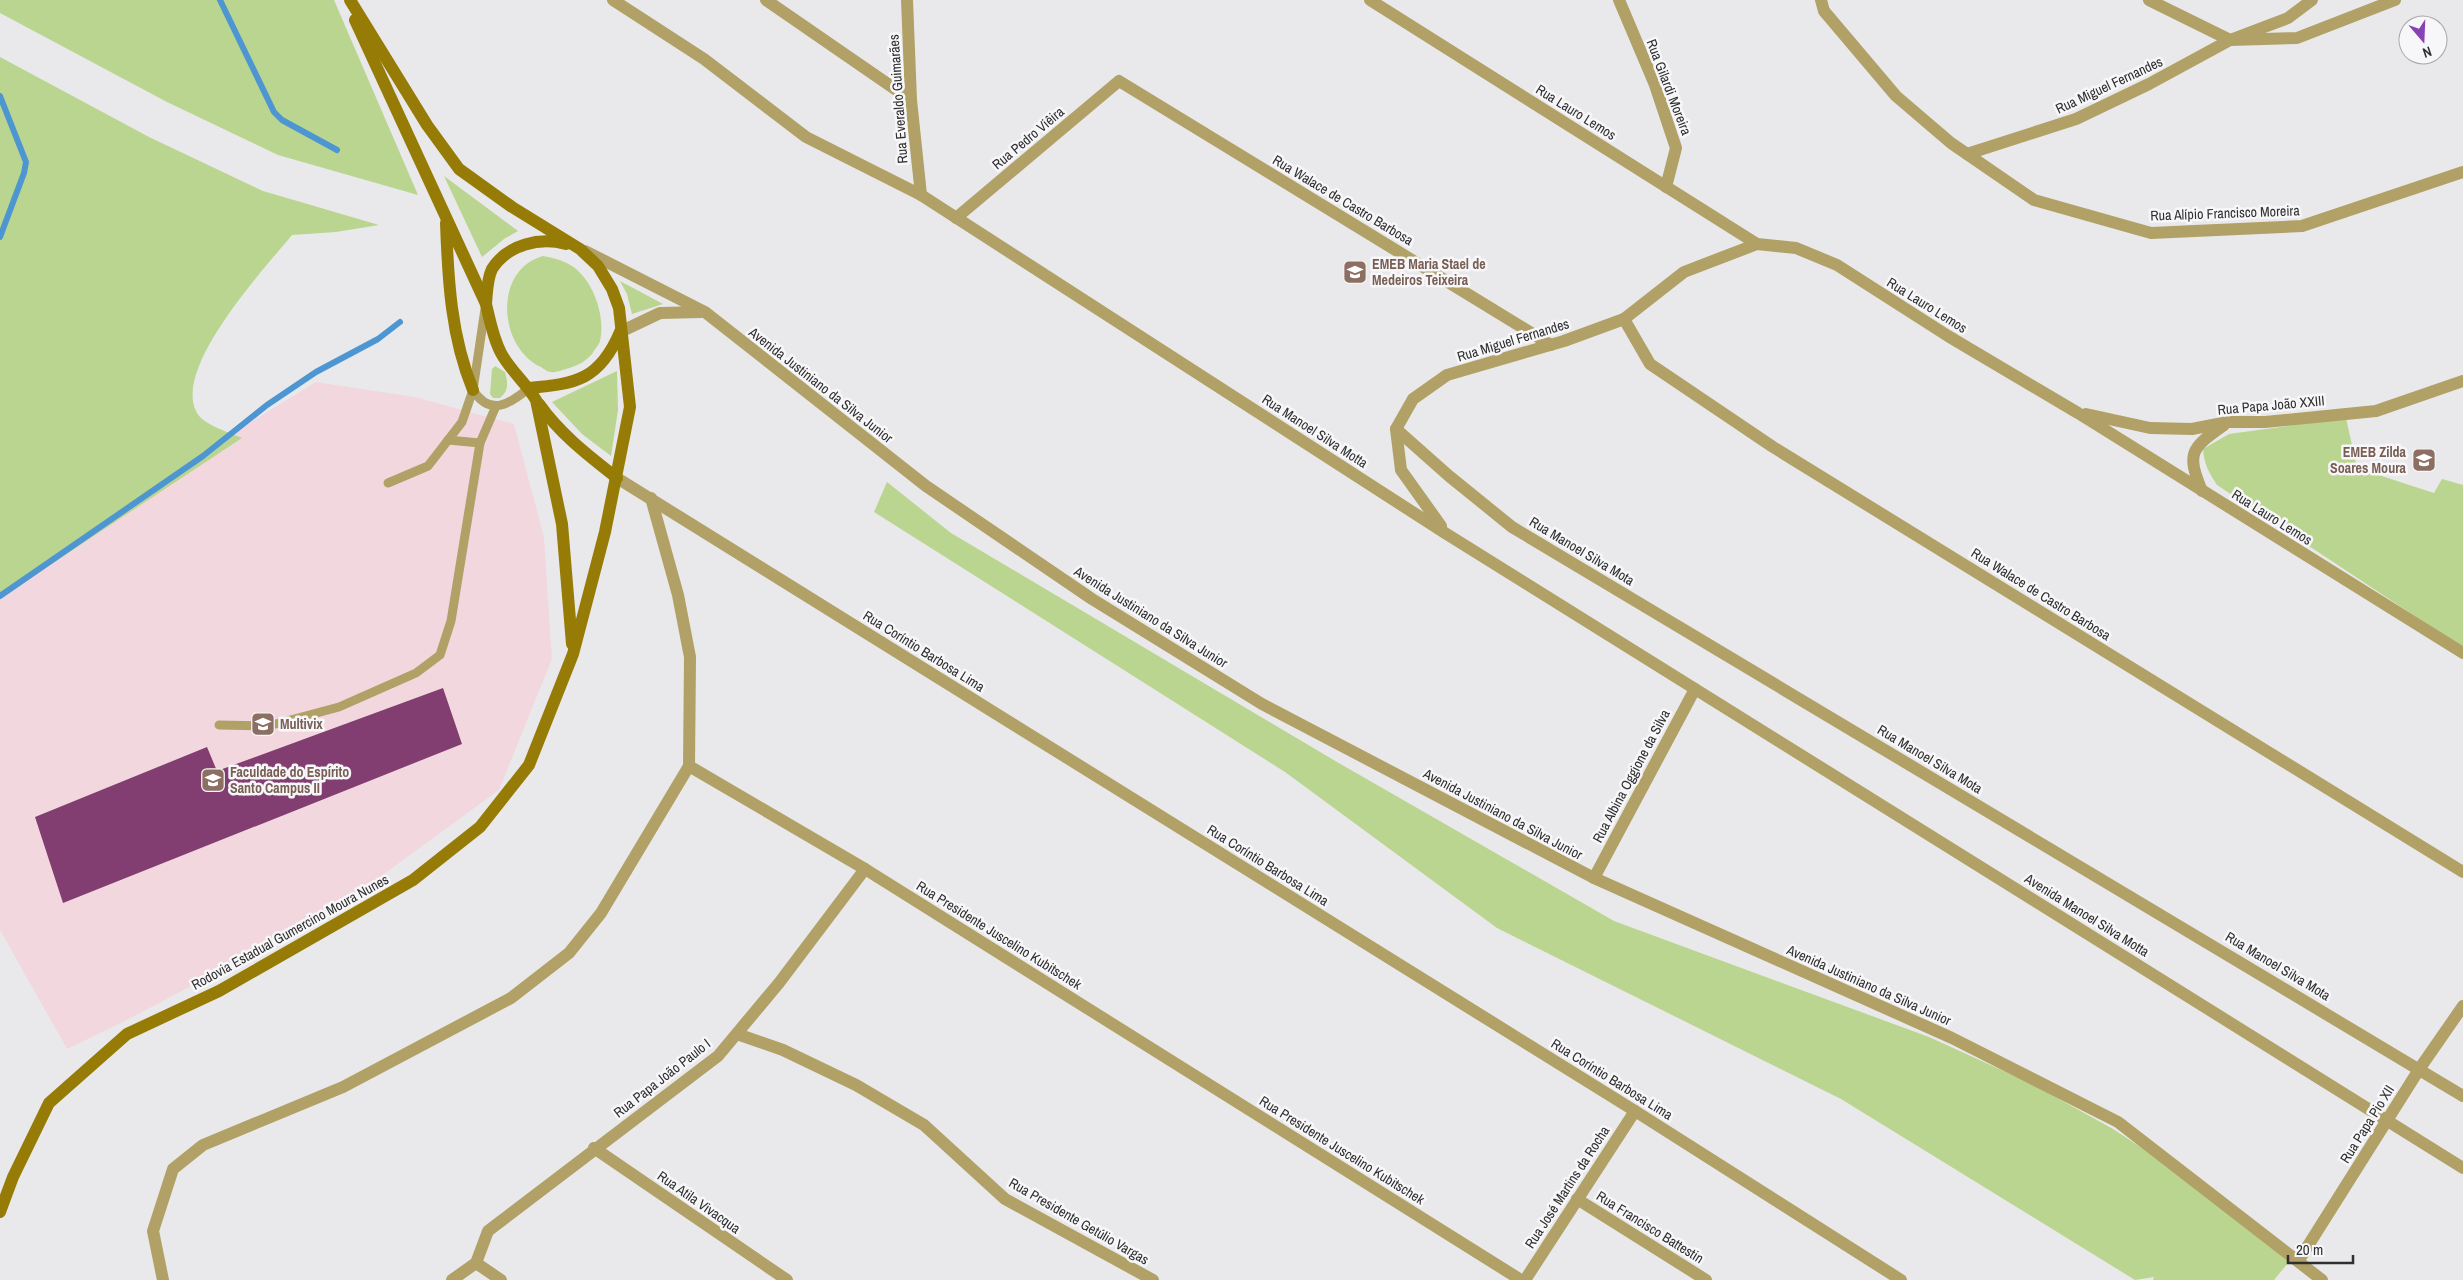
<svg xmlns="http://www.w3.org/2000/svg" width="2463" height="1280" viewBox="0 0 2463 1280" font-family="'Archivo Narrow',sans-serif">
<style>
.education{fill:#f2d8de}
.green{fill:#bad58f}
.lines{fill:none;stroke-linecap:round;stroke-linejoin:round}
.stream{stroke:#4d96d2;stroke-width:6}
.building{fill:#823d71}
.service{stroke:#b1a167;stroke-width:9}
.minor{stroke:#b1a167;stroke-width:12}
.tertiary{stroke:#b1a167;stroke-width:12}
.secondary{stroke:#967c07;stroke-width:12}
.labels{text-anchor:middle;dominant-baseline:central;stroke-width:5;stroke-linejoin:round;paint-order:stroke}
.street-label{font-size:14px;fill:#2f2f30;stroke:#f7f7f9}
.education-label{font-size:14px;font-weight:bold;fill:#785e54;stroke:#f7f7f9;text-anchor:start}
</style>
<rect width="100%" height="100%" fill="#e9e9eb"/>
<polygon class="education" points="316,382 415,397 514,424 544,537 552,659 499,790 332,912 123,1022 67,1049 0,930 0,576"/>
<g class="green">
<polygon points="0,0 334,0 418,195 278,155 167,102 0,13"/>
<path d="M0,57L149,137L263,191L379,225L336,232L292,235C264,269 174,366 196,411C202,425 229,432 242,438L0,598Z"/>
<polygon points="444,176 518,231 504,239 482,257"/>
<path d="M543,256C553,258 563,260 572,266C593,280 606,316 600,341C599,345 594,350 592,354C585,362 577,366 566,369C562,370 555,373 551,372C548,372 544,369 541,367C498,347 493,270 543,256Z"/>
<polygon points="620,281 663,304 632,314 627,294"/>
<path d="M495,366L505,372C508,384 509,390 500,398H493L490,394L492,369Z"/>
<polygon points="617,371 618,410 611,456 582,434 552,402"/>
<path d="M2346,418L2357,468L2434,493L2442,479L2463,485V648L2217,485C2209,473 2204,464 2203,449L2229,434Z"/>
<polygon points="887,482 951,533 1337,762 1614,921 1929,1037 2030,1083 2113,1129 2211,1193 2292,1258 2274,1280 2153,1280 2154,1277 2135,1280 1841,1099 1497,928 1285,772 874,512"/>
</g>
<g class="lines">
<g class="stream">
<polyline points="220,0 274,112 282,120 337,150"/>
<polyline points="0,96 26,162 24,173 0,237"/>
<polyline points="0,596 203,456 267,405 316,372 378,339 400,322"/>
</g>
</g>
<polygon class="building" points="443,688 462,744 63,903 35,817 207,747 217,771"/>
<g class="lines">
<g class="service">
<path d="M473,390C490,417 510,404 529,388"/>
<polyline points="448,440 480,443"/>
<polyline points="388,483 428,466 462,422 473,390 485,309"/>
<polyline points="219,725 268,726 339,707 416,673 440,655 451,621 480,443 496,406"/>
</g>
<g class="minor">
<polyline points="613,0 704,59 806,137 921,195 1445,533 2463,1168"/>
<polyline points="766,0 911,100"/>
<polyline points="907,0 911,100 921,195"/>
<polyline points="1370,0 1757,244 1796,248 1837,265 1948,336 2078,413 2463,653"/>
<polyline points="1619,0 1655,85 1676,148 1666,187"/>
<polyline points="1821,0 1824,11 1896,96 1951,143 2034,200 2151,233 2302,226 2463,172"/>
<polyline points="2149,0 2230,40 2297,38 2395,0"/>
<polyline points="1967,154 2076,119 2149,84 2230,40 2288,18 2312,0"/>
<polyline points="956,218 1119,81 1551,345"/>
<polyline points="1624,319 1650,364 1773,447 2463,872"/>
<polyline points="2086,414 2150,428 2192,429 2228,422 2265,422 2376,411 2463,381"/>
<polyline points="1396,429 1449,476 1512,527 2463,1096"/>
<polyline points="617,478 1635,1111 1901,1280"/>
<path d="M2202,491C2186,453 2191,448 2224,425"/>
<polyline points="651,498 678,595 690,657 689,766 865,869 1521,1280"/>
<polyline points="1441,526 1401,470 1396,429 1413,399 1447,375 1564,341 1624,319 1684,272 1757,244"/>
<polyline points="1594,878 1695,689"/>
<polyline points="737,1034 783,1050 856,1085 924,1125 1005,1199 1153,1280"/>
<polyline points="594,1148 787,1280"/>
<polyline points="1577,1199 1706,1280"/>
<polyline points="2299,1260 2420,1068 2463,1006"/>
<polyline points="476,1263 501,1280"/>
<polyline points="163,1280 153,1231 173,1169 203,1145 343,1087 511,998 569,953 601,913 689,766"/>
<polyline points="452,1280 476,1263 488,1231 718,1056 779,983 865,869"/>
<polyline points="1525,1280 1635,1111"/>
</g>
<g class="tertiary">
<polyline points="585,251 705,312 926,486 1092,599 1262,704 1594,878 1952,1038 2118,1122 2322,1280"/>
<polyline points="620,332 660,313 701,312"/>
</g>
<g class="secondary">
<path d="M355,20L486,304C490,321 493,338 501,353C510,370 526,383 536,400L562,524L572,644"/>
<path d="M446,223C448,280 451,337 473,390"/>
<path d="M486,304C487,293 487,279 492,269C508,244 540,237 566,244"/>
<path d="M529,388C577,384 600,379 620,332"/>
<path d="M539,404C560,434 589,456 617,478"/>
<polyline points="0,1212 13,1177 49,1103 127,1034 219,991 413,880 480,827 529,765 573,654 605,532 630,407 619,308 612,289 598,266 580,249 512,207 459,169 427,125 350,0"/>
</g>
</g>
<defs>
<g id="school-square" transform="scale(1.25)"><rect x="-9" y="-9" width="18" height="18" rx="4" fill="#8d6e63" stroke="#f7f7f9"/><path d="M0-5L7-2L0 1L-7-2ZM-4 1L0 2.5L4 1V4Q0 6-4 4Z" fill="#fff"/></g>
<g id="university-square" transform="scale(1.25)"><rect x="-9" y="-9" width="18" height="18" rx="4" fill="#8d6e63" stroke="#f7f7f9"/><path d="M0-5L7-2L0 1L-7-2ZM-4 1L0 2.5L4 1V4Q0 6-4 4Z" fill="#fff"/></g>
</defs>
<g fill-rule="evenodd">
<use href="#school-square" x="1355" y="272"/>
<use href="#school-square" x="2424" y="460"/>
<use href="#university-square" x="263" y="724"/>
<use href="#university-square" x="213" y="780"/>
</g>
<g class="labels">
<g class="street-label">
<text transform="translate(2109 85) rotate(-25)">Rua Miguel Fernandes</text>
<text transform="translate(1669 87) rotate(69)">Rua Gilardi Moreira</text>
<text transform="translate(898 99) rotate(-94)">Rua Everaldo Guimarães</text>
<text transform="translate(1576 112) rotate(32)">Rua Lauro Lemos</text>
<text transform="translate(1028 138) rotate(-40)">Rua Pedro Viêira</text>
<text transform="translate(1343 200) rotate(31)">Rua Walace de Castro Barbosa</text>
<text transform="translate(2225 213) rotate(-2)">Rua Alípio Francisco Moreira</text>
<text transform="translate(1927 305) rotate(32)">Rua Lauro Lemos</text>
<text transform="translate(1513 340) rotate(-17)">Rua Miguel Fernandes</text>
<text transform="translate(821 385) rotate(38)">Avenida Justiniano da Silva Junior</text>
<text transform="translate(2271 405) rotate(-5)">Rua Papa João XXIII</text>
<text transform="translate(1315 431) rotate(33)">Rua Manoel Silva Motta</text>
<text transform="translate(2272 517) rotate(32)">Rua Lauro Lemos</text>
<text transform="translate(1582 551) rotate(31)">Rua Manoel Silva Mota</text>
<text transform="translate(2041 594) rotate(32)">Rua Walace de Castro Barbosa</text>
<text transform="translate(1151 617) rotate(32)">Avenida Justiniano da Silva Junior</text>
<text transform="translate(924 651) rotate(32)">Rua Coríntio Barbosa Lima</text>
<text transform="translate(1930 759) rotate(31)">Rua Manoel Silva Mota</text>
<text transform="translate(1631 776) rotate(-62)">Rua Albina Oggione da Silva</text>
<text transform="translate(1503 814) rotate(28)">Avenida Justiniano da Silva Junior</text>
<text transform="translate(1268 865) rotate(32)">Rua Coríntio Barbosa Lima</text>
<text transform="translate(2087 915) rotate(32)">Avenida Manoel Silva Motta</text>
<text transform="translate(290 932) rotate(-29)">Rodovia Estadual Gumercino Moura Nunes</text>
<text transform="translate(999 935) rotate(32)">Rua Presidente Juscelino Kubitschek</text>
<text transform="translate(2278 966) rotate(31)">Rua Manoel Silva Mota</text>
<text transform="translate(1869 985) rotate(24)">Avenida Justiniano da Silva Junior</text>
<text transform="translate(662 1078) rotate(-38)">Rua Papa João Paulo I</text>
<text transform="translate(1612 1079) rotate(32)">Rua Coríntio Barbosa Lima</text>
<text transform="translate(2367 1124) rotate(-58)">Rua Papa Pio XII</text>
<text transform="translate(1342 1150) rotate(32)">Rua Presidente Juscelino Kubitschek</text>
<text transform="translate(1567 1187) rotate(-57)">Rua José Martins da Rocha</text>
<text transform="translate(699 1202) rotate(35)">Rua Atila Vivacqua</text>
<text transform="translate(1079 1221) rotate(30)">Rua Presidente Getúlio Vargas</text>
<text transform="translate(1650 1227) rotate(32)">Rua Francisco Battestin</text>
</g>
<g class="education-label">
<text x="1372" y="264">EMEB Maria Stael de<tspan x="1372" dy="16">Medeiros Teixeira</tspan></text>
<text x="2406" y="452" text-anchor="end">EMEB Zilda<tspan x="2406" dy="16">Soares Moura</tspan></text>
<text x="280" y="724">Multivix</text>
<text x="230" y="772">Faculdade do Espírito<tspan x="230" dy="16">Santo Campus II</tspan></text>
</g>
</g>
<g transform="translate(2423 40) rotate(161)"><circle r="24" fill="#f7f7f9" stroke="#a7a7a9"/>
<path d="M0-4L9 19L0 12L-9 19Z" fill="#8742b5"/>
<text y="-8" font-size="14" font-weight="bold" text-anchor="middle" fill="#2f2f30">N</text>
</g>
<path d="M2288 1255v8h65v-8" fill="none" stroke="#2f2f30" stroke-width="2.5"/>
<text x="2296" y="1255" font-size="15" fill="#2f2f30" stroke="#f7f7f9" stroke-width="4" paint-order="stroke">20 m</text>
</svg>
